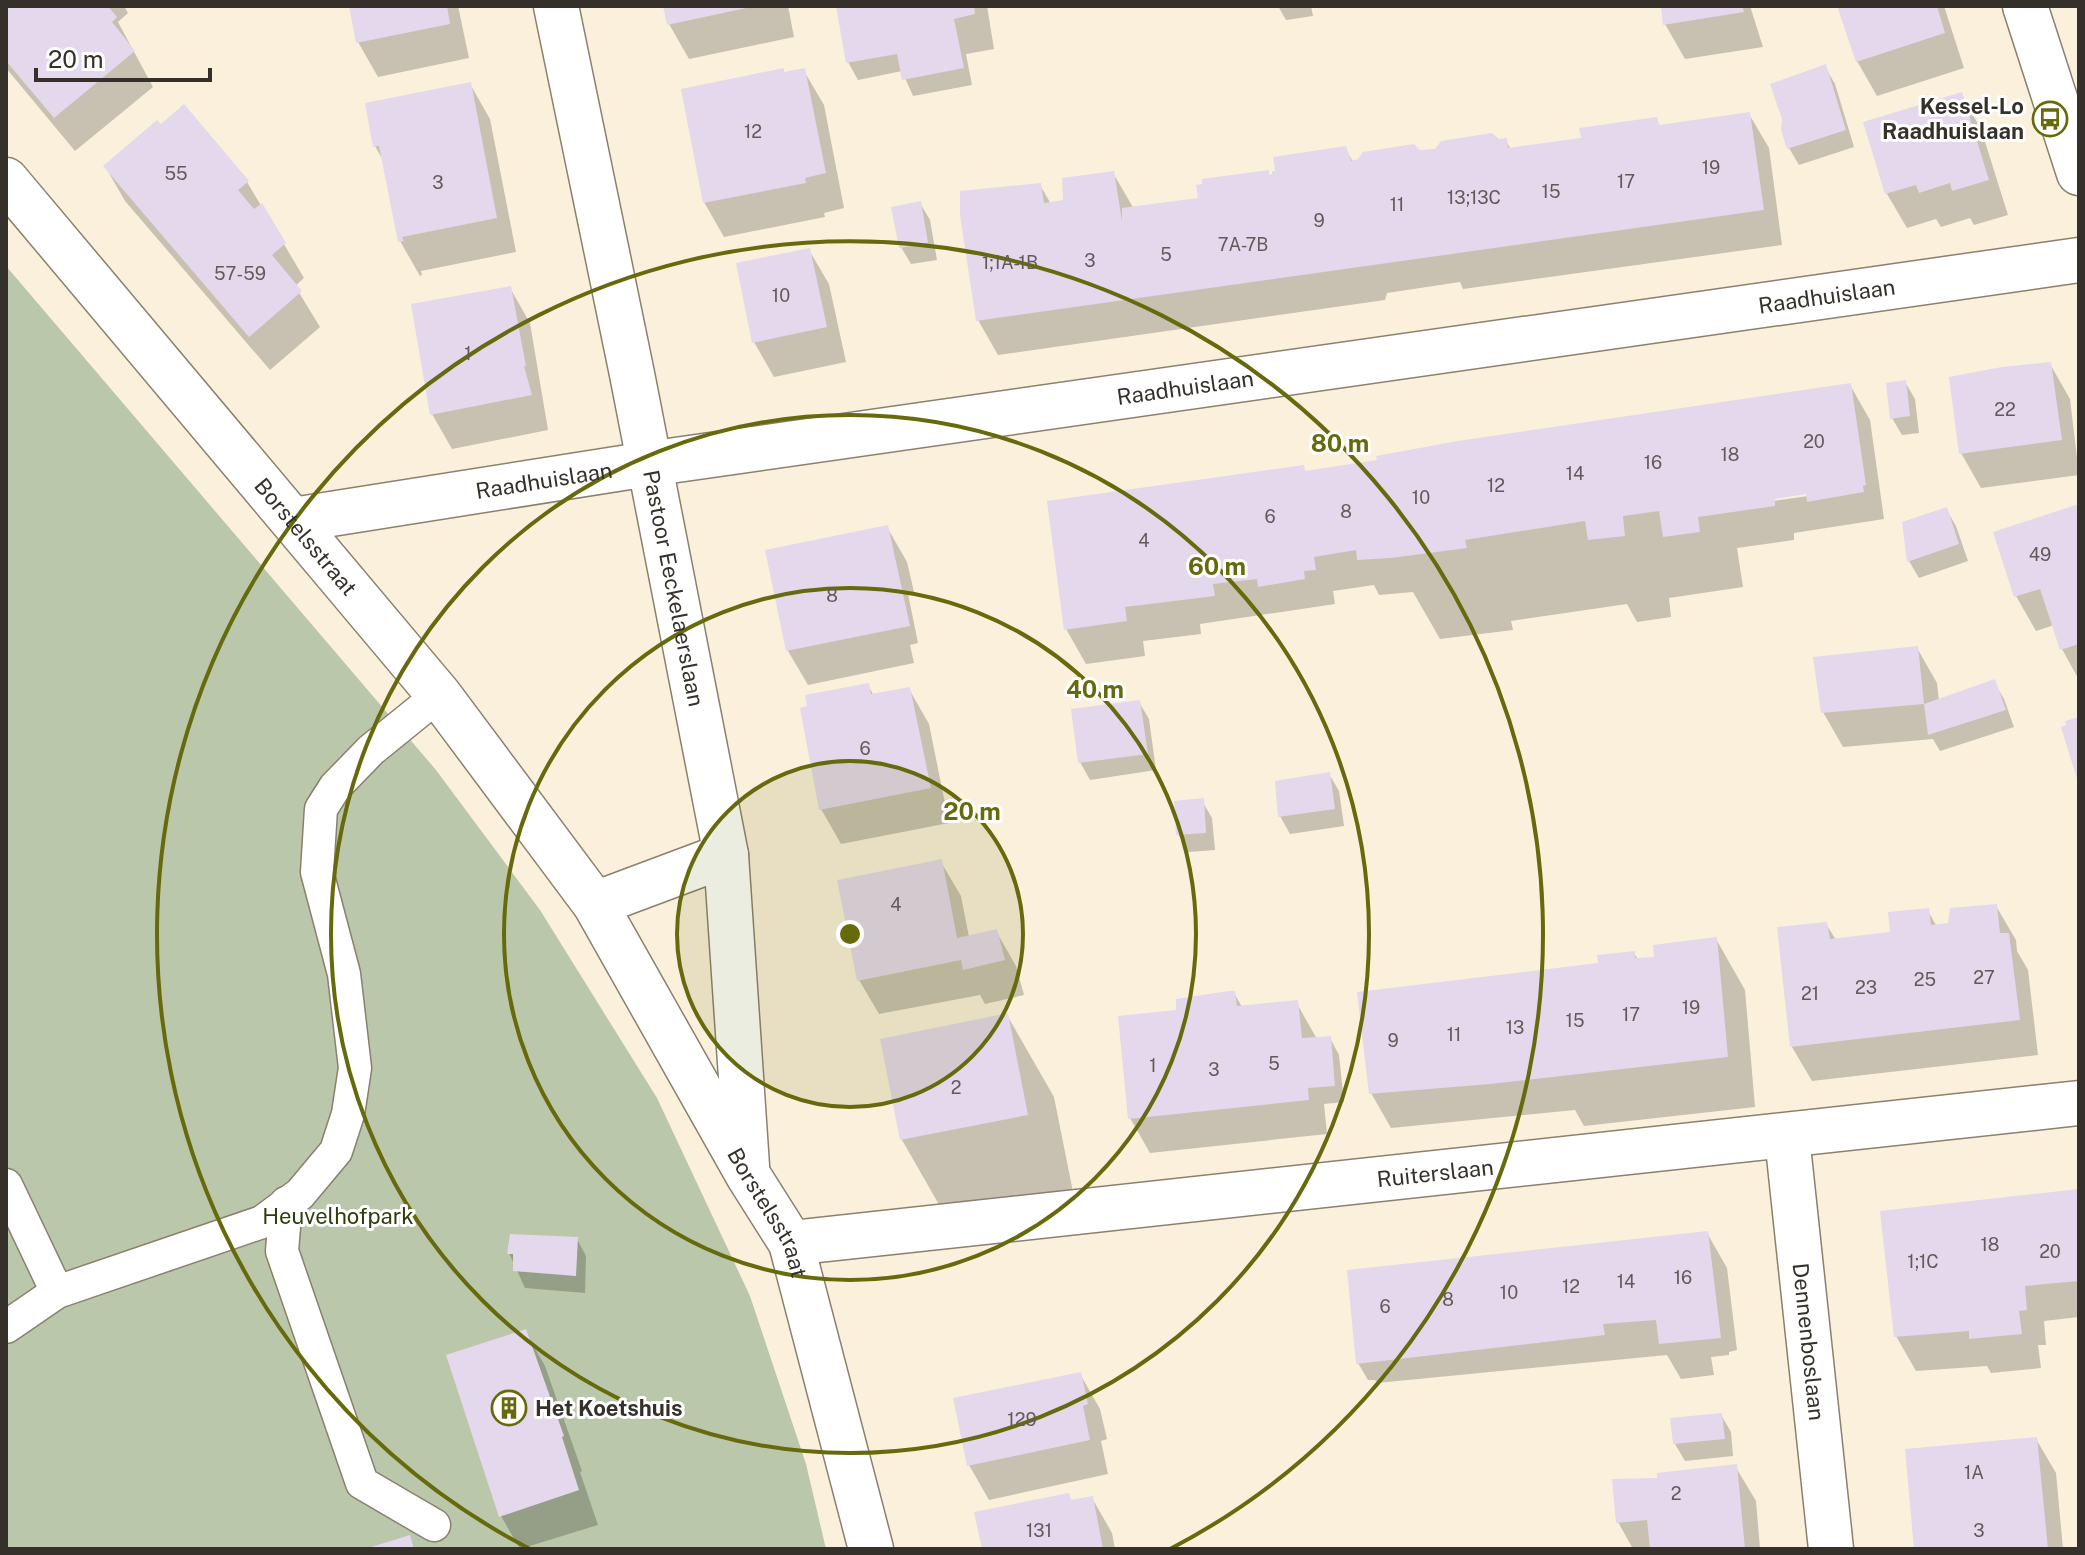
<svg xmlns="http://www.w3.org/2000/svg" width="2085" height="1555" viewBox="0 0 2085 1555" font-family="'Public Sans',sans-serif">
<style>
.green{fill:#bbc7aa}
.shadow{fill:#0003;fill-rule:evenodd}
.building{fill:#e3d8ec}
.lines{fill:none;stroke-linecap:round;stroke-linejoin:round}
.service-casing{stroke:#8a806e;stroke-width:35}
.minor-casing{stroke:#8a806e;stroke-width:47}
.tertiary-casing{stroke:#8a806e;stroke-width:47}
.service{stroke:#fff;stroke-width:32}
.minor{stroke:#fff;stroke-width:44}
.tertiary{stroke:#fff;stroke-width:44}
.ring{fill:none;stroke:#666a0c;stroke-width:4}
.labels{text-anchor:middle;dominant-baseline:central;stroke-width:6;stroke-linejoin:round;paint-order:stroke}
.number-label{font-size:18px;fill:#605b5a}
.poi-label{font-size:22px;font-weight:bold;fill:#35312a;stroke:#fff;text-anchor:end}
.street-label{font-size:22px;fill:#35312a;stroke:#fff}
.park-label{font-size:22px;fill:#2e3d0b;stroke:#fff}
.centre{fill:#666a0c;stroke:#fff;stroke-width:4}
.ring-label{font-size:24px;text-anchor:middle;font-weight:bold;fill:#666a0c;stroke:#fff;stroke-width:6;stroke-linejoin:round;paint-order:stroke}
</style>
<rect width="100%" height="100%" fill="#fbf0dc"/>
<polygon class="green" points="6,266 436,770 540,910 657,1098 750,1296 806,1464 826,1549 6,1549"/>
<g class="shadow">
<polygon points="6,6 124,6 128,13 118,22 153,87 75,151 6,68"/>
<polygon points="351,6 458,6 469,58 378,77 358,42"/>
<polygon points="665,6 788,6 794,37 689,59 669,24"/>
<polygon points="838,6 987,6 994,49 966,54 972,85 913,96 902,71 858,80 848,62"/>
<polygon points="1278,6 1311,6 1313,16 1286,20"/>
<polygon points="1663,6 1750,6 1763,47 1685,59 1665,24"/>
<polygon points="1839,6 1944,6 1964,68 1877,96 1857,61"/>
<polygon points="1825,67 1835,84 1854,147 1799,165 1789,148"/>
<polygon points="804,71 824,105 844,208 824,213 825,217 724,237 704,202 785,74"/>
<polygon points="470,84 490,119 516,252 421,271 422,275 420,276 400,241 384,162 375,146"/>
<polygon points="1961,94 1981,129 2008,215 1974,225 1970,218 1941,227 1936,219 1907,228 1887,194 1865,123"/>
<polygon points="1749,114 1769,148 1782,245 1463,289 1460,282 1387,293 1385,300 998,355 978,320 1040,185 1051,204 1065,202 1113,173 1134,209 1196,200 1267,172 1270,177 1345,148 1353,162 1497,140 1506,141 1511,150 1583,140 1656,120 1660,126"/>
<polygon points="160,127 247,182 304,278 295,286 320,327 270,370 125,201 105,166"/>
<polygon points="920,203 930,220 937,260 911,264 901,247"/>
<polygon points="809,250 829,284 846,362 774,377 754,342"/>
<polygon points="510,288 530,323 548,430 452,449 432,414"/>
<polygon points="2050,364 2070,399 2079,475 1981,488 1961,453"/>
<polygon points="1905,382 1915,399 1919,433 1902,435 1892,418"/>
<path d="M1850,385L1870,420L1884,519L1794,533V540L1737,548L1743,587L1669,598L1671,617L1637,622L1627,604L1511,621L1513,630L1440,639L1413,592L1379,595L1374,585L1333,591L1335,604L1200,624L1201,634L1143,641L1145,656L1086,664L1066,629L1306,473ZM1808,492V496L1766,502L1765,498Z"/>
<polygon points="2079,506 2079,680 2062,649 2054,625 2036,631 2016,596 1996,533"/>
<polygon points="1946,509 1956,526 1968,561 1919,578 1909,561"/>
<polygon points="887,527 907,562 914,592 908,594 918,643 910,645 914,663 808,685 788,651 768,551"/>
<polygon points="1917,648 1937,683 1939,701 1994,682 2004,699 2014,727 1940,751 1933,739 1843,747 1823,712"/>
<polygon points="868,685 874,696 909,689 929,724 949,823 841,844 821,809"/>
<polygon points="1139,702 1149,719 1156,770 1090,780 1080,762"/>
<polygon points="1329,774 1339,791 1344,826 1290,834 1280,816"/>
<polygon points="1202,801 1212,818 1215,850 1188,852 1178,834"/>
<polygon points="941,862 961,896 969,937 996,931 1016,966 1024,995 985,1004 980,995 879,1014 859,980"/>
<polygon points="1996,906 2016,940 2017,951 2028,970 2038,1055 1812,1081 1792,1047 1826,924 1836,940 1892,933 1928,911 1937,927 1950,925"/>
<polygon points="1716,939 1745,990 1755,1107 1584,1126 1575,1110 1391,1128 1371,1093 1600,965 1634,953 1638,960 1656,958"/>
<polygon points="1234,993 1242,1007 1296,1002 1317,1039 1330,1038 1339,1055 1344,1102 1324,1104 1327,1134 1150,1153 1130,1118 1178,1011"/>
<polygon points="1007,1015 1054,1097 1074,1197 949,1222 902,1140 883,1040"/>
<polygon points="2079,1191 2079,1317 2044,1321 2046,1345 2038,1345 2041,1368 1991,1373 1987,1366 1916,1371 1896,1336"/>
<polygon points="1707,1233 1727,1268 1737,1350 1729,1352 1729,1355 1711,1357 1714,1375 1681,1379 1667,1355 1377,1383 1375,1380 1368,1380 1358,1363"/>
<polygon points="577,1239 586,1256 585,1293 525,1288 509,1253"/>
<polygon points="525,1331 545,1366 582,1471 580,1472 598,1525 520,1549 501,1516"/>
<polygon points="1080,1374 1100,1409 1107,1439 1101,1441 1108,1474 989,1500 969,1465"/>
<polygon points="1721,1415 1731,1432 1733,1456 1685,1461 1675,1444"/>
<polygon points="2036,1439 2056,1473 2063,1549 1916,1549"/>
<polygon points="1735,1466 1756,1501 1760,1549 1633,1549 1618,1522 1659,1480"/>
<polygon points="1068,1495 1072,1502 1092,1498 1112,1533 1115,1549 983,1549"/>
</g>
<g class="building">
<polygon points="6,6 108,6 117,17 112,22 135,51 54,118 6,61"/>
<polygon points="349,6 447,6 450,24 356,43"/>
<polygon points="663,6 751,6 751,7 667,25"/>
<polygon points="836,6 974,6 975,14 954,19 964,68 902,80 897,54 846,63"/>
<polygon points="1661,6 1742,6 1744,12 1663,25"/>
<polygon points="1837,6 1937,6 1945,33 1856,62"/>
<polygon points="1826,64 1846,130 1787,149 1781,130 1782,119 1770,84"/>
<polygon points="784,68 784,72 805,68 826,173 805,178 806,183 703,203 681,89"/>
<polygon points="471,82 497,218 402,237 404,241 398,242 379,146 373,147 365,103"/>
<polygon points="1962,92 1989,180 1952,191 1950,183 1919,193 1916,185 1885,194 1863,122"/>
<polygon points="184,104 249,181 238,190 254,209 262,203 286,243 272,255 302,291 249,337 103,166 157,120 161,124"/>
<polygon points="1750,112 1764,210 976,321 960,215 960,191 1041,183 1044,203 1063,200 1062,178 1114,171 1122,221 1122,208 1198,198 1196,185 1202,184 1202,179 1269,170 1269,175 1272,174 1272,171 1275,171 1273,157 1346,146 1351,161 1358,159 1363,152 1414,144 1420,150 1435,149 1441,141 1492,133 1499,139 1507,138 1508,148 1581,138 1579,128 1657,117 1659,125"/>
<polygon points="921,201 928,243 899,248 891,207"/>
<polygon points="810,248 827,327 752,343 736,263"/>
<polygon points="511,286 526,366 524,366 532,395 430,415 411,304"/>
<polygon points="2051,362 2062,440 1959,454 1949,377 2002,367"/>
<polygon points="1906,380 1910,416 1890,419 1886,383"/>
<polygon points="1851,383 1866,485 1863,486 1864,492 1807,502 1806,494 1775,499 1775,506 1698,517 1700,532 1663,537 1659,511 1623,516 1625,536 1588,540 1585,521 1465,540 1467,548 1391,558 1357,560 1356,550 1314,557 1316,570 1304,571 1305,579 1258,587 1257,579 1213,584 1215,596 1125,607 1127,621 1064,630 1047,501 1304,465 1305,471 1377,460 1376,456 1458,441"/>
<polygon points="2079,504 2079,644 2060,650 2040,589 2014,597 1993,532"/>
<polygon points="1947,507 1959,544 1907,562 1902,522"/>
<polygon points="888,525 910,626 786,651 765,550"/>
<polygon points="1918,646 1924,704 1821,713 1813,657"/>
<polygon points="1995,679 2006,710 1928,735 1924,704"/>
<polygon points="869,683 871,694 910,687 931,788 819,810 800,708 807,706 805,695"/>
<polygon points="1140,700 1148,754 1078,763 1071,709"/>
<polygon points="2079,717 2079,782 2078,782 2061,727 2066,725 2065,721"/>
<polygon points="1330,772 1335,809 1278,817 1275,781"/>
<polygon points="1204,798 1206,833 1176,835 1174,801"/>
<polygon points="942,859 957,938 997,929 1005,960 963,970 961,960 857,981 837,880"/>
<polygon points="1997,904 2000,933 2009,933 2020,1020 1790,1047 1777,927 1827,922 1830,939 1890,932 1888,912 1929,908 1931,925 1948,923 1950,908"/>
<polygon points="1717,937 1728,1057 1490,1084 1369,1094 1357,992 1598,963 1597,955 1635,951 1635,958 1654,957 1653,945"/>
<polygon points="1229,991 1235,991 1237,1006 1298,1000 1302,1038 1331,1036 1335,1086 1308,1088 1309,1100 1128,1119 1118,1016 1176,1010 1176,999"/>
<polygon points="1008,1013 1028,1115 900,1140 880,1039"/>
<polygon points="2079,1189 2079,1281 2025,1286 2027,1310 2019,1311 2022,1334 1969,1339 1969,1331 1894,1337 1880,1211"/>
<polygon points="1708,1231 1721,1338 1659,1344 1656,1320 1603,1324 1605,1335 1356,1364 1347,1270"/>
<polygon points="510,1234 578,1237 576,1276 513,1271 513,1254 507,1254"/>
<polygon points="526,1329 564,1436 562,1437 579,1490 499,1517 446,1355"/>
<polygon points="1081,1372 1088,1404 1083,1406 1090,1440 967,1466 953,1398"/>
<polygon points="1722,1413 1725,1439 1673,1444 1670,1418"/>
<polygon points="2037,1437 2048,1549 1914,1549 1905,1449"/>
<polygon points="1737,1464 1745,1549 1650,1549 1647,1520 1616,1523 1612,1479 1657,1478 1657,1473"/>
<polygon points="1069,1493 1071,1500 1093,1496 1103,1549 982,1549 974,1512"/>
<polygon points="410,1535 414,1549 368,1549 368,1548"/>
</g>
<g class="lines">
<g class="service-casing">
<g id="service">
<polyline points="6,1185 57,1292"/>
<polyline points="286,1203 282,1251 362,1483 434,1525"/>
<polyline points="6,1327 57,1292 262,1222 300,1194 336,1151 348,1114 355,1068 344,974 317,872 321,809 335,787 371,750 439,695"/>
</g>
</g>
<g class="minor-casing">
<g id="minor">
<path id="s1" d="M556,6L632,374L726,855L747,1166"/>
<path id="s2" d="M6,180L439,695L595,904L748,1175L791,1243L871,1549"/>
<path id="s3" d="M293,520L648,464L2079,260"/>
<polyline points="595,904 726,855"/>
<path id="s4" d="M1787,1137L1831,1549"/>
<path id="s5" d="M791,1243L2079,1103"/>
</g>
</g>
<g class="tertiary-casing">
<polyline id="tertiary" points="2025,6 2079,173"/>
</g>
<use href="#service" class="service"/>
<use href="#minor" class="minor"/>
<use href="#tertiary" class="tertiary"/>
</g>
<circle cx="850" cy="934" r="173" fill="#666a0c" fill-opacity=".12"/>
<g class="ring">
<circle cx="850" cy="934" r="173"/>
<circle cx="850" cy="934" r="346"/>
<circle cx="850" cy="934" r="519"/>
<path d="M530 1549A693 693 0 1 1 1170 1549"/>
</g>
<defs>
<g id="bus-ring" transform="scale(1.8)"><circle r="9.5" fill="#fff" stroke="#666a0c" stroke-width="1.5"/><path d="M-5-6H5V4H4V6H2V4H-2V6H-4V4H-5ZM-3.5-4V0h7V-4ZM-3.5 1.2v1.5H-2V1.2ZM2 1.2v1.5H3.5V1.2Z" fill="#666a0c"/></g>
<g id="building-ring" transform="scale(1.8)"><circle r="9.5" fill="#fff" stroke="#666a0c" stroke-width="1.5"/><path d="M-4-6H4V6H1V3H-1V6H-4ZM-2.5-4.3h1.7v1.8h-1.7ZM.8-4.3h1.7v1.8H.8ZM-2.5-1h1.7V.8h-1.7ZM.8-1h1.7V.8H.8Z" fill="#666a0c"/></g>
</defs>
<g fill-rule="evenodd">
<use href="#bus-ring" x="2050" y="119"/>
<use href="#building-ring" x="509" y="1408"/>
</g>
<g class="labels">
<g class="number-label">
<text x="753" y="131">12</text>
<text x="1711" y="167">19</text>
<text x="176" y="173">55</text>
<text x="1626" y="181">17</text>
<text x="438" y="182">3</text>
<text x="1551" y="191">15</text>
<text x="1474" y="197">13;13C</text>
<text x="1397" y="204">11</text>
<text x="1319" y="220">9</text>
<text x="1243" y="244">7A-7B</text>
<text x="1166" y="254">5</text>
<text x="1090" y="260">3</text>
<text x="1010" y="262">1;1A-1B</text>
<text x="240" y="273">57-59</text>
<text x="781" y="295">10</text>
<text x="468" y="353">1</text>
<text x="2005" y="409">22</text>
<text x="1814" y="441">20</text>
<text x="1730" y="454">18</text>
<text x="1653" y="462">16</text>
<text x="1575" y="473">14</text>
<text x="1496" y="485">12</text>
<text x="1421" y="497">10</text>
<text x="1346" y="511">8</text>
<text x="1270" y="516">6</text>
<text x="1144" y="540">4</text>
<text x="2040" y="554">49</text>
<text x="832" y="595">8</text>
<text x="865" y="748">6</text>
<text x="896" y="904">4</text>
<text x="1984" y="977">27</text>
<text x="1925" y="979">25</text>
<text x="1866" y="987">23</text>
<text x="1810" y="993">21</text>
<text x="1691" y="1007">19</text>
<text x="1631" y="1014">17</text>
<text x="1575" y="1020">15</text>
<text x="1515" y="1027">13</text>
<text x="1454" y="1034">11</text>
<text x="1393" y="1040">9</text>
<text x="1274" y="1063">5</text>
<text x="1153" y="1065">1</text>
<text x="1214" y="1069">3</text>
<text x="956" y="1087">2</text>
<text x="1990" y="1244">18</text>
<text x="2050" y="1251">20</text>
<text x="1923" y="1261">1;1C</text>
<text x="1683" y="1277">16</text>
<text x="1626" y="1281">14</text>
<text x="1571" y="1286">12</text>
<text x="1509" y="1292">10</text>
<text x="1448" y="1299">8</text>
<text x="1385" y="1306">6</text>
<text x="1022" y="1419">129</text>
<text x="1974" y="1472">1A</text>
<text x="1676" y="1493">2</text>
<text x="1039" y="1530">131</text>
<text x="1979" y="1530">3</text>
</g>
<g class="poi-label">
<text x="2024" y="106">Kessel-Lo<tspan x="2024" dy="25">Raadhuislaan</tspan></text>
<text x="535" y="1408" text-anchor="start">Het Koetshuis</text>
</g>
<g class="street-label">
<text stroke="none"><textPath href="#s3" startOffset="1550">Raadhuislaan</textPath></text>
<text stroke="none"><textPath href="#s3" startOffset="902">Raadhuislaan</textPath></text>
<text stroke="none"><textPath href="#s3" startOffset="254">Raadhuislaan</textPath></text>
<text stroke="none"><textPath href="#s2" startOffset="466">Borstelsstraat</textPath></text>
<text stroke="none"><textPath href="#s1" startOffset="594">Pastoor Eeckelaerslaan</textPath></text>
<text stroke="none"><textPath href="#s5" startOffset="648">Ruiterslaan</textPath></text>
<text stroke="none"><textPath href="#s2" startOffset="1288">Borstelsstraat</textPath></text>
<text stroke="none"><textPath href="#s4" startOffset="206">Dennenboslaan</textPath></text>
</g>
<g class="park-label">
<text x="338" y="1216">Heuvelhofpark</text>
</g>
</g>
<circle cx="850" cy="934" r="12" class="centre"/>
<g class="ring-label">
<text x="1340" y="452">80 m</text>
<text x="1217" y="575">60 m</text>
<text x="1095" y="698">40 m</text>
<text x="972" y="820">20 m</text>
</g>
<rect width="2085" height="1555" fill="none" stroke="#35312a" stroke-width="16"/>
<path d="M36 68v12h174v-12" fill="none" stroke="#35312a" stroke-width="4"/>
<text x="48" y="68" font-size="24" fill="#35312a" stroke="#ffffff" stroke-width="6" paint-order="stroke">20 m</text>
</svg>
